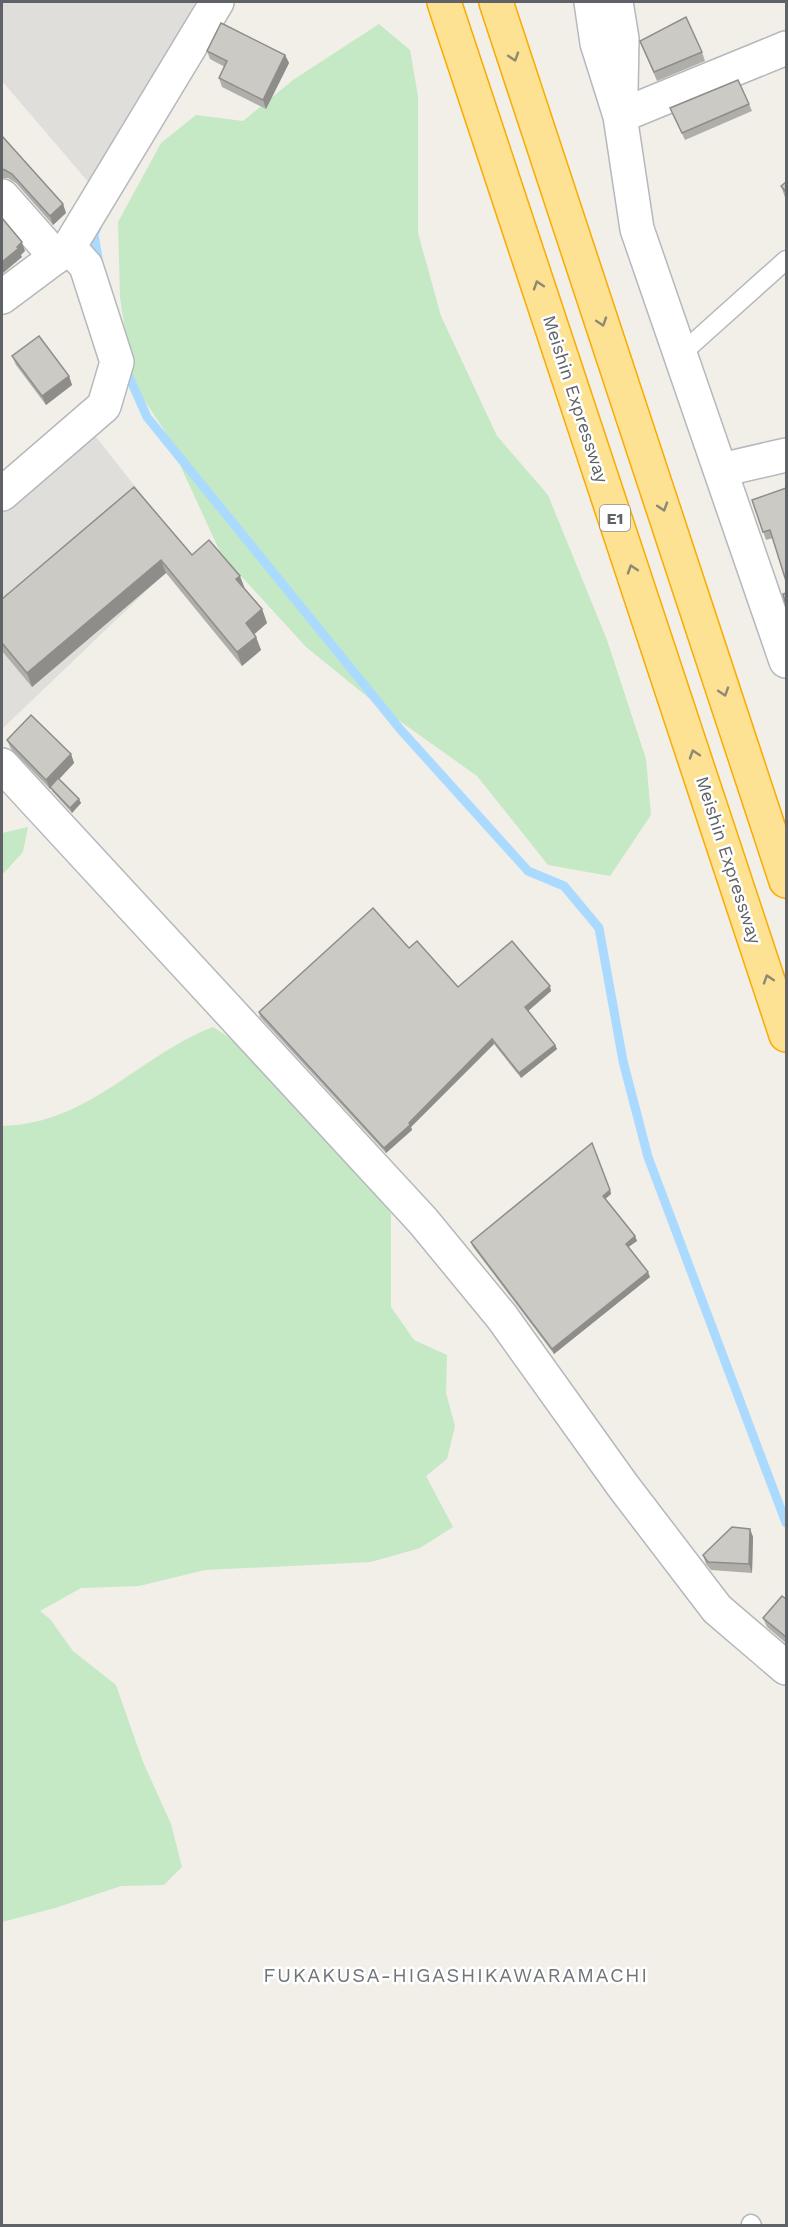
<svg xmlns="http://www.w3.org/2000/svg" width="788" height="2227" viewBox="0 0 788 2227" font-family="'Work Sans',sans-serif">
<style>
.industrial{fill:#e0deda}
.green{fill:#c5e8c5}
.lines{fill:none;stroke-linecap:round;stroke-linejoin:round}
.stream{stroke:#aadaff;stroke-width:9}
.lane-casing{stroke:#b5b8bc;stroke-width:21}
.street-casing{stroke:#b5b8bc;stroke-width:36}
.highway-casing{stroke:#f9ab00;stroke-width:36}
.lane{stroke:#fff;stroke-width:18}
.street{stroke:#fff;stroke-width:33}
.highway{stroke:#fde293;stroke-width:33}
.wall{fill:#afaea9}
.shaded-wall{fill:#8f8d8a}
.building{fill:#cccac5;stroke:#8f8d8a;stroke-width:1.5}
.oneway{stroke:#8e8975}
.labels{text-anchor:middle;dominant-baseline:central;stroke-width:5;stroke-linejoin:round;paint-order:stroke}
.shield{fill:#fff;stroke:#8f9295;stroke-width:1.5}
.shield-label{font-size:16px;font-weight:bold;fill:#5f6368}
.street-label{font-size:18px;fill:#5f6368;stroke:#fff}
.neighbourhood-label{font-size:20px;letter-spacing:1.5px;fill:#70757a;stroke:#fff}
</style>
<rect width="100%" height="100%" fill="#f1efe8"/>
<g class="industrial">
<polygon points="2,2 195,2 138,122 90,184 2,81"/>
<polygon points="92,432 187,552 2,729 2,508"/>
</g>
<g class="green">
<polygon points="379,24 410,50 418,96 418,233 441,316 497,436 548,495 607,640 646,759 651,815 610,876 548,865 477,776 380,707 306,647 221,554 164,430 133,383 120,297 118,222 161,143 196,115 243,121 293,80"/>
<polygon points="28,827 23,852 2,875 2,833"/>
<path d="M213,1027C281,1068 340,1153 391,1213V1307L414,1340L447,1355L446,1393L455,1426L447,1459L426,1476L453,1527L420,1548L371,1562L205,1570L139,1586L81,1588L40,1611L50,1619L73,1651L116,1685L143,1762L171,1824L182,1867L164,1885L121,1886L55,1908L2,1922V1126C89,1124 138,1056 213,1027Z"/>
</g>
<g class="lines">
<g class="stream">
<polyline points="97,228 94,234 99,264"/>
<polyline points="126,370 147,417 400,729 528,871 564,886 599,928 623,1061 648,1157 786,1523"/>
</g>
<g class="lane-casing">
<g id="lane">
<polyline points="681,354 786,260"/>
<polyline points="751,2224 752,2226"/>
</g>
</g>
<g class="street-casing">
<g id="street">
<polyline points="591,2 597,43 620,116 637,229 786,661"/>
<polyline points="616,2 622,39 621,90"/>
<polyline points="620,116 786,48"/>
<polyline points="2,196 56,257"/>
<polyline points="2,297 69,247"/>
<polyline points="721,470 786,455"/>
<polyline points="2,494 104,406 117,362 86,266 69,247 217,2"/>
<polyline points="2,765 423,1221 502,1317 623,1486 717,1609 786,1668"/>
</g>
</g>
<g class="highway-casing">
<g id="highway">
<polyline points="444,2 786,1035"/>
<polyline points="496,2 786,881"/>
</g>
</g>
<use href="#lane" class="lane"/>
<use href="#street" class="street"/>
<use href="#highway" class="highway"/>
</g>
<g class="wall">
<polygon points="640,41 702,52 705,61 657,81"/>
<polygon points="207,51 285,55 289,63 266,109 222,87 219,78 225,67 210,59"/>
<polygon points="749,104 752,111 685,140 670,108"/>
<polygon points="2,136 63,204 66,213 53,225 16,183 8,178 2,178"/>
<polygon points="786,182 786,200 781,186"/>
<polygon points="12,356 69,376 72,385 46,405 16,365"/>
<polygon points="134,487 192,555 245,589 262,609 267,623 254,634 256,637 261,650 242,666 166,573 32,687 2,651 2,599"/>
<polygon points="786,488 773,538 766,540 752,500"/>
<polygon points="7,740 71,754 74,763 59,779 79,799 81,803 72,813 52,791 51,788 50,789 11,749"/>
<polygon points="409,948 458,987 551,991 528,1011 555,1045 557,1049 521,1078 494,1044 411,1127 412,1130 386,1153 260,1017 259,1012"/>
<polygon points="610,1190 611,1194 605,1199 635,1236 637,1241 628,1247 650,1277 554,1354 473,1247 471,1242"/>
<polygon points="750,1529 753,1537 752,1573 711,1570 706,1564 703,1555"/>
<polygon points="786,1599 786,1643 767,1627 763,1618"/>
</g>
<g class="shaded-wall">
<polygon points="285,55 289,63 266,109 263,100"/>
<polygon points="63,204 66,213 53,225 50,216"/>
<polygon points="22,242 25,251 21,255 22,257 2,274 2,262"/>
<polygon points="69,376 72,385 46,405 42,396"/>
<polygon points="161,560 166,573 32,687 27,673"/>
<polygon points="240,576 245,589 236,579"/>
<polygon points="262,609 267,623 251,637 246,623"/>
<polygon points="256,637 261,650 242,666 237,652"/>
<polygon points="71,754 74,763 50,789 46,780"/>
<polygon points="79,799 81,803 72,813 70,808"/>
<polygon points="550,986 551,991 527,1012 525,1007"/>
<polygon points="492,1039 494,1044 411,1127 412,1130 386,1153 384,1148"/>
<polygon points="555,1045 557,1049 521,1078 519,1073"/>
<polygon points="610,1190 611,1194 604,1200 603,1196"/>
<polygon points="635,1236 637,1241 627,1248 626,1244"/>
<polygon points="648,1272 650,1277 554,1354 552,1349"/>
<polygon points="750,1529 753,1537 752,1573 749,1564"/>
</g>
<g class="building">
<polygon points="686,17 702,52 654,72 640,41"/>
<polygon points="221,23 285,55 263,100 219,78 227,61 207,51"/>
<polygon points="738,80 749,104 682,133 670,108"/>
<polygon points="2,136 63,204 50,216 12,174 5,170 2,169"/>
<polygon points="786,182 786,192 781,186"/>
<polygon points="2,218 22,242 17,247 19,248 2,262"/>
<polygon points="39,336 69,376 42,396 12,356"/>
<polygon points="134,487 192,555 209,540 240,576 236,579 262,609 246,623 256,637 237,652 161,560 27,673 2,643 2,599"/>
<polygon points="786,488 786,581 770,530 763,532 752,500"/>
<polygon points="786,593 786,605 783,594"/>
<polygon points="31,715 71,754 46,780 7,740"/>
<polygon points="58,778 79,799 70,808 50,787"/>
<polygon points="373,908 409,948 417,941 458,987 512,941 550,986 525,1007 555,1045 519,1073 492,1039 409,1123 410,1125 384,1148 259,1012"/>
<polygon points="592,1143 610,1190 603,1196 635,1236 626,1244 648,1272 552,1349 471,1242"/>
<polygon points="732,1527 750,1529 749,1564 708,1562 703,1555"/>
<polygon points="782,1596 786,1599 786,1637 763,1618"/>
</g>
<defs><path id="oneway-chevron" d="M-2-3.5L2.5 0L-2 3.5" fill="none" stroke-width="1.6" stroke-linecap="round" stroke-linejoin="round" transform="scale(1.5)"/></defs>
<g class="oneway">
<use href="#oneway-chevron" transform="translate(514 57) rotate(72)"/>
<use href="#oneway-chevron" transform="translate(538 285) rotate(-108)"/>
<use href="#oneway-chevron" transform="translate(602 322) rotate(72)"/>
<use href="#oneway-chevron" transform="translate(663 507) rotate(72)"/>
<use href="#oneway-chevron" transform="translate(632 569) rotate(-108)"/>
<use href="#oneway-chevron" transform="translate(724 692) rotate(72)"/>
<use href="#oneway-chevron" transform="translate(694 754) rotate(-108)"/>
<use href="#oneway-chevron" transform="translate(768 979) rotate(-108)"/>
</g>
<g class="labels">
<rect class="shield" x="600" y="505" width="30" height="26" rx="4.5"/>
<g class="shield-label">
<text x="615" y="518">E1</text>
</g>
<g class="street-label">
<text transform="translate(576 399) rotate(72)">Meishin Expressway</text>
<text transform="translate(729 860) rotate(72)">Meishin Expressway</text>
</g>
<g class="neighbourhood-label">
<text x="456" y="1975">FUKAKUSA-HIGASHIKAWARAMACHI</text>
</g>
</g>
<rect width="788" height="2227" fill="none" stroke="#5f6368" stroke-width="6"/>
</svg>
